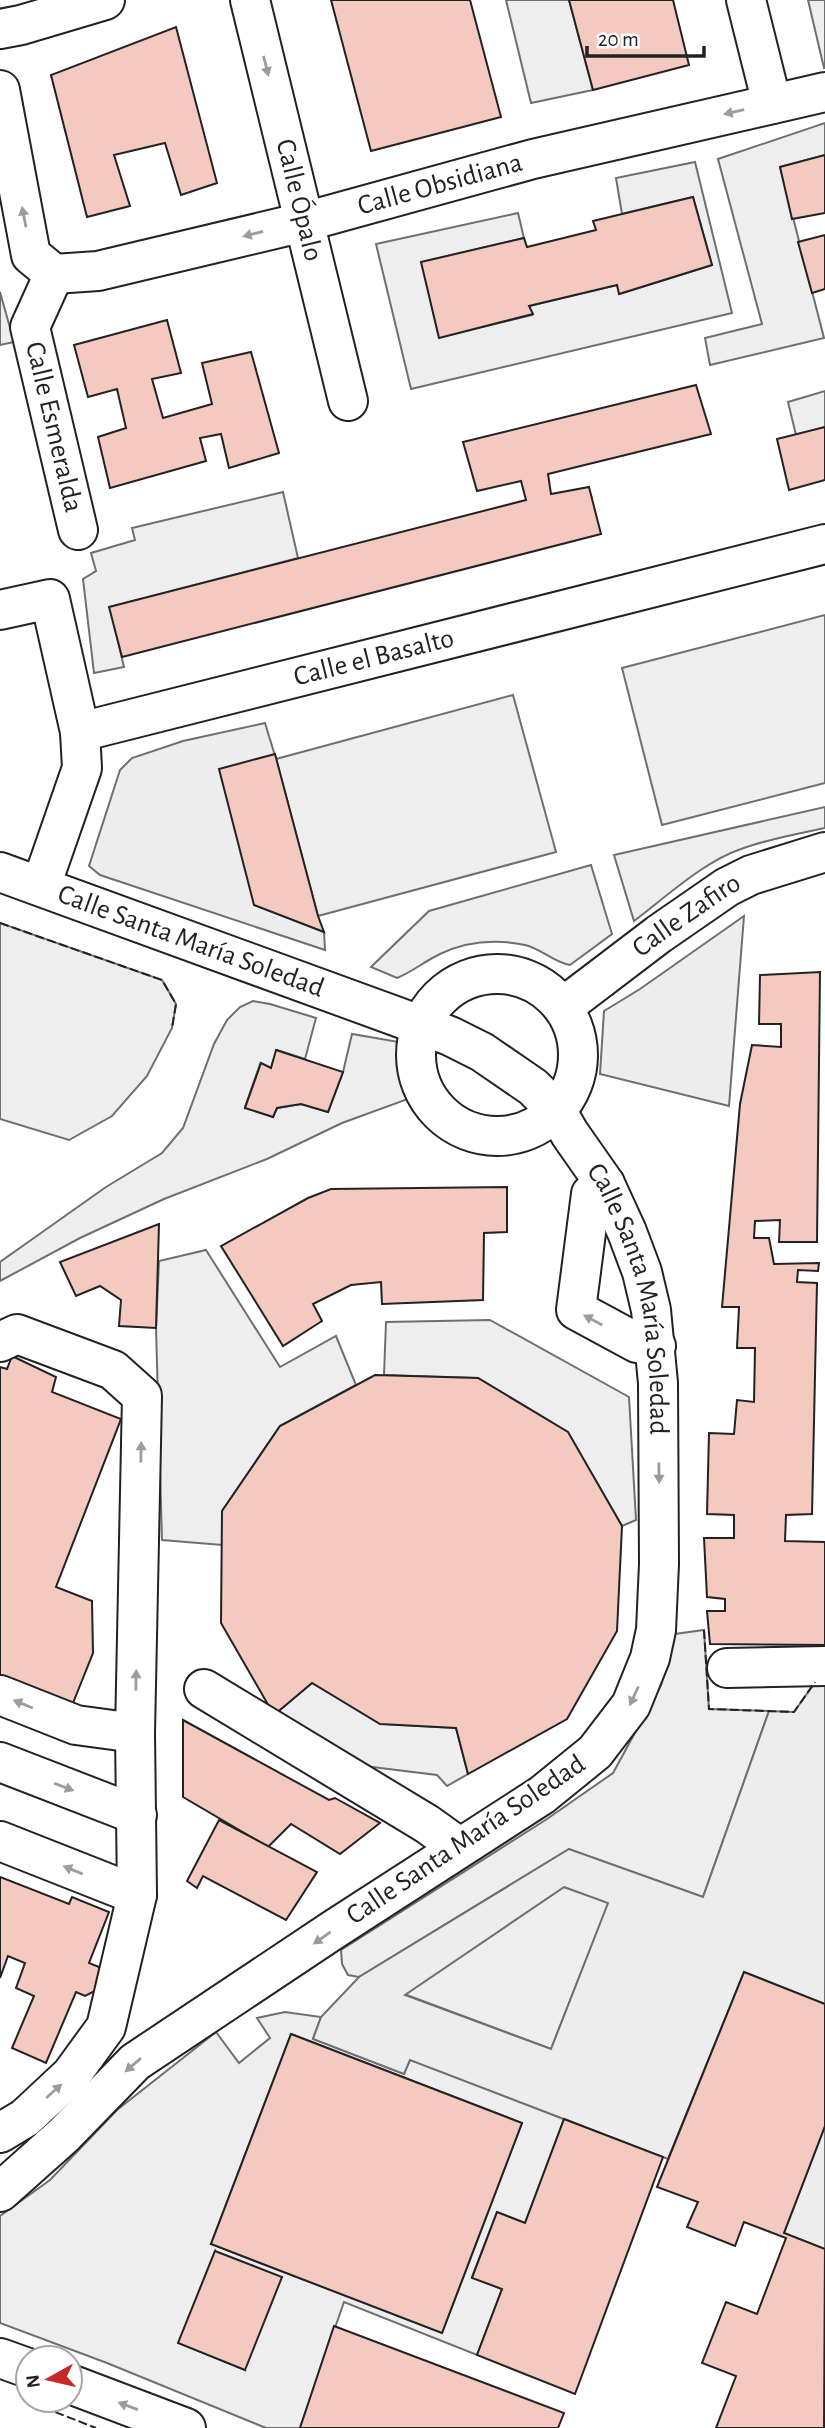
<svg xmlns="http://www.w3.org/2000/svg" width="825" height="2428" viewBox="0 0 825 2428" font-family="'Alegreya Sans',sans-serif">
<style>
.green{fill:#eee;stroke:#6f6f6f;stroke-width:2;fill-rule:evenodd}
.parking{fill:#ededed;stroke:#6f6f6f;stroke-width:2;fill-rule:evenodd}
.building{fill:#f3c9c0;stroke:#222;stroke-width:2}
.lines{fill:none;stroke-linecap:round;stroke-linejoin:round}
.minor-casing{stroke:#222;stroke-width:42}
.minor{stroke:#fff;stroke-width:38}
.fence{stroke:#222;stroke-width:2;stroke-dasharray:9 3.5;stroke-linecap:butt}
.oneway{fill:#9c9c9c}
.labels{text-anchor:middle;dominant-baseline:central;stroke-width:5;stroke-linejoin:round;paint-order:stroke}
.street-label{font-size:28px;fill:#222;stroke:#fff}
</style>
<rect width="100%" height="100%" fill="#fff"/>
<g class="green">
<polygon points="506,0 569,0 593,90 531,103"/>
<polygon points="808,0 825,0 825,68 824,68"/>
<polygon points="825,123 825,155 780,167 824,338 710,365 705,338 762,324 718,159"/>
<polygon points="695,162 732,313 411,389 376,244 518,213 524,238 422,262 439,337 532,315 529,306 617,285 620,294 712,265 693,197 622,214 616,178"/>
<polygon points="0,292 14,342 0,345"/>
<polygon points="825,391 825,427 796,435 788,402"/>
<polygon points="283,492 298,558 110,607 124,667 94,673 83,579 96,571 91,553 135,540 132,528"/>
<polygon points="825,615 825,783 662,825 622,668"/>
<polygon points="513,695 556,852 318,916 276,759"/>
<path d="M825,807V828C797,834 768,839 741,849C703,862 666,897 634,921L614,855Z"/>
<path d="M591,865L612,934L570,965C553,962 542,949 525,945C496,939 467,941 440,954C425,961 412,972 397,978L371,967L429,911Z"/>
<polygon points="0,923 162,980 176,1004 172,1028 147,1076 112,1116 69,1140 0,1119"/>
<polygon points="253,1001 270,1004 316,1018 305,1059 277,1050 271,1068 260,1064 245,1107 273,1117 277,1108 301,1104 328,1112 343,1072 352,1034 399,1042 401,1077 408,1099 342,1123 267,1159 164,1199 80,1238 0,1281 0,1262 106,1187 162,1153 183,1128 214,1044 227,1020 240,1007"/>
<polygon points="206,1250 280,1367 336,1336 356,1385 280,1426 222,1511 222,1545 162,1540 156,1328 159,1261"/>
<polygon points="490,1320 629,1397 636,1520 622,1526 567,1432 478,1378 384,1375 386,1322"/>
<polygon points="704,1630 709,1709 769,1711 703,1897 569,1849 359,1977 348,1975 342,1964 341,1950 547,1819 613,1773 661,1685 675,1634"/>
<polygon points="312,1683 386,1724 456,1728 468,1774 447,1786 437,1775 364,1766 274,1715"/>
<polygon points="564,1887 609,1902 551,2049 404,1994"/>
<path d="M285,2012L321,2017L313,2039L404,2074L410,2059L564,2119L525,2223L497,2212L472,2277L502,2289L477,2355L344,2302L300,2428H266L107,2363L0,2323V2216L50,2180L117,2110L216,2032L239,2063L270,2038L257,2018ZM291,2034L522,2123L442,2333L211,2244ZM215,2251L245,2370L179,2343Z"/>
</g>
<g class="parking">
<polygon points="265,723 276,759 254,905 324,932 325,950 100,875 89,866 120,770 132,758 183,741"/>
<polygon points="744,916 729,1106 600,1074 604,1011 640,989"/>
<path d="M819,1677H825V2004L744,1972L668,2159L410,2060L404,2074L313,2039L321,2017L359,1977L569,1849L703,1897L769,1711L794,1712ZM564,1887L608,1903L551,2049L405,1995Z"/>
<polygon points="825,2126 825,2249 784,2233"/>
</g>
<g class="building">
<polygon points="331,0 470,0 501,117 371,151"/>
<polygon points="569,0 673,0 689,65 593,90"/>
<polygon points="176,27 217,183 181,195 165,143 114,155 130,206 87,217 51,75"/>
<polygon points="825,155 825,213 792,219 780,167"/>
<polygon points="693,197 712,265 619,294 617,285 529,306 533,314 439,338 421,262 524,238 527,247 596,230 593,221"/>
<polygon points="825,235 825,289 812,293 798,242"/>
<polygon points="167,320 181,373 152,379 163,418 212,404 202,363 251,352 279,453 229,468 221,434 200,438 206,461 110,488 98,437 126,428 117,389 88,397 74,345"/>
<polygon points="696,385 711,434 548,474 551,494 589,487 601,534 122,657 109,607 526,500 521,481 477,491 463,442"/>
<polygon points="825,427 825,480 789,490 777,439"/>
<polygon points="275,754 318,916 324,932 254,905 219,769"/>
<polygon points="820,972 817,1242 779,1242 780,1220 755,1221 754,1238 769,1238 774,1264 819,1263 818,1271 798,1270 797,1282 817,1283 812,1514 786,1515 785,1541 825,1542 825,1645 710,1644 707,1611 725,1611 725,1599 707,1597 704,1538 734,1538 734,1515 707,1514 709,1433 734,1434 737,1400 754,1402 755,1348 737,1348 739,1307 722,1307 740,1104 752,1045 781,1047 781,1024 759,1024 760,975"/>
<polygon points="276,1050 343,1072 328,1112 301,1104 277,1108 273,1117 245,1108 261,1063 271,1068"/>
<polygon points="507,1187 507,1232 484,1233 483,1300 382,1304 381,1282 351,1285 313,1304 322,1321 283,1346 221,1246 308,1198 331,1189"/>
<polygon points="159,1224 156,1328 119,1326 121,1300 100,1286 76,1296 60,1262"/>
<polygon points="12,1356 56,1377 52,1392 121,1419 56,1587 92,1601 93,1653 71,1708 0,1680 0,1367 7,1369"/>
<polygon points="375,1375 478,1378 568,1432 622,1526 617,1631 567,1719 468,1774 456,1728 380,1724 312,1683 274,1715 221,1623 222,1511 280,1426"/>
<polygon points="183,1720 329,1800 335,1798 380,1823 340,1854 291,1824 268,1847 183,1797"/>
<polygon points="219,1820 317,1872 286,1920 203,1876 197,1888 187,1881"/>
<polygon points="0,1877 69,1904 72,1897 109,1912 89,1963 99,1967 102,1976 97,1990 85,1996 76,1992 46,2063 12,2048 34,1996 16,1988 25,1963 8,1956 0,1978"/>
<polygon points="744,1972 825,2004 825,2126 784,2233 825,2249 824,2428 716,2428 736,2376 702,2363 726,2302 757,2314 786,2238 744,2222 735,2246 687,2227 698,2202 657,2187"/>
<polygon points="291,2034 522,2123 442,2333 211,2244"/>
<polygon points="564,2119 663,2157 575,2394 477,2355 502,2289 472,2278 497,2212 525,2223"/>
<polygon points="215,2251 282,2277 245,2370 178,2343"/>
<polygon points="334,2326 564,2413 558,2428 300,2428"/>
</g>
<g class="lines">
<g class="minor-casing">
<g id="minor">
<path id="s1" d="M250,0L348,401"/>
<polyline points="746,0 772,104"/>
<polyline points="0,29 21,25 105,0"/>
<polyline points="0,90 31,255 54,274"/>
<path id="s2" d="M54,274L98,271L304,222L533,159L825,92"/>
<path id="s3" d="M54,274L30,327L78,530"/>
<polyline points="0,610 50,599 80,732"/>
<path id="s4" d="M0,872L450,1036L482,1052L533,1087L556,1110L570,1134L605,1184L627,1232L642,1272L651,1310L658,1383L659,1564L656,1630L650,1658L631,1705L595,1752L542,1795L333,1930L135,2062L64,2135L0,2192"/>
<path id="s5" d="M41,886L82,768L80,732L825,544"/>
<circle cx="497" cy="1055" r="81"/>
<path id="s6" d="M563,1007L659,934L727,887L751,875L825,852"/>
<polyline points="605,1184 591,1194 576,1310 637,1343 656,1346"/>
<polyline points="0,1342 17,1334 113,1370 142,1396 135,1733 137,1895 106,2027 71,2075 25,2118 0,2133"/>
<polyline points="727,1668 825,1666"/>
<polyline points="204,1689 427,1824 459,1847"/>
<polyline points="0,1695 76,1725 135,1733"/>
<polyline points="0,1762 137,1815"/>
<polyline points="0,1841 137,1895"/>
<polyline points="0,2358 28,2368"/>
<polyline points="70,2384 186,2428"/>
</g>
</g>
<use href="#minor" class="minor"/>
<g class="fence">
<polyline points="0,923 162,980 176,1004 172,1028"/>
<polyline points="704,1630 709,1709 794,1712 815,1682"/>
<polyline points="32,2403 96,2428"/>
</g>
</g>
<defs><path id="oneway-solid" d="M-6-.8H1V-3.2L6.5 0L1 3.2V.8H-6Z" transform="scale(1.75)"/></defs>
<g class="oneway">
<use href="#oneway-solid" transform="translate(266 66) rotate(76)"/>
<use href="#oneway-solid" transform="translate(734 112) rotate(167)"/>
<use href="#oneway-solid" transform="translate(24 217) rotate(-101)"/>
<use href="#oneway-solid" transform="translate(253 234) rotate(166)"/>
<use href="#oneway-solid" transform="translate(593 1320) rotate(-152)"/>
<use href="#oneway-solid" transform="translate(141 1452) rotate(-89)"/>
<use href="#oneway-solid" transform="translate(659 1473) rotate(89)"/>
<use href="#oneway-solid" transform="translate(136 1680) rotate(-89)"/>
<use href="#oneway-solid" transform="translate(634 1696) rotate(115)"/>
<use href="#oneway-solid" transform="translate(23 1704) rotate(-158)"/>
<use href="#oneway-solid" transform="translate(64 1787) rotate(21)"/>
<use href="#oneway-solid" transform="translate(73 1870) rotate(-158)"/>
<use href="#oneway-solid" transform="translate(322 1938) rotate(145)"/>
<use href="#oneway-solid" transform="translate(133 2065) rotate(139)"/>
<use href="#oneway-solid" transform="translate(54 2091) rotate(-42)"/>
<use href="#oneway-solid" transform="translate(128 2406) rotate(-160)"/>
</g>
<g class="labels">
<g class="street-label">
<text stroke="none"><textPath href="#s2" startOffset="397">Calle Obsidiana</textPath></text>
<text stroke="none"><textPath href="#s1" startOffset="206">Calle Ópalo</textPath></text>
<text stroke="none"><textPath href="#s3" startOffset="161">Calle Esmeralda</textPath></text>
<text stroke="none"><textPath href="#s5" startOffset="464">Calle el Basalto</textPath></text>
<text stroke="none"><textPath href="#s6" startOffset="154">Calle Zafiro</textPath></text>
<text stroke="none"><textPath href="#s4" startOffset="203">Calle Santa María Soledad</textPath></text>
<text stroke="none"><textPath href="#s4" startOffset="817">Calle Santa María Soledad</textPath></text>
<text transform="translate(466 1840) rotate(-34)">Calle Santa María Soledad</text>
</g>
</g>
<g transform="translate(49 2379) rotate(262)"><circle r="33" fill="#ffffff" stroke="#a7a7a7" stroke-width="2"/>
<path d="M0-5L12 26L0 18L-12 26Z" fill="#c62828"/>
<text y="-10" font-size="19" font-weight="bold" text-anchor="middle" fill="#222222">N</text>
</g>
<path d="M587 46v10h117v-10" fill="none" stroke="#222222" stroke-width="3.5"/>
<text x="598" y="46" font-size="21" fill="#222222" stroke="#ffffff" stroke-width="5" paint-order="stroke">20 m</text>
</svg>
